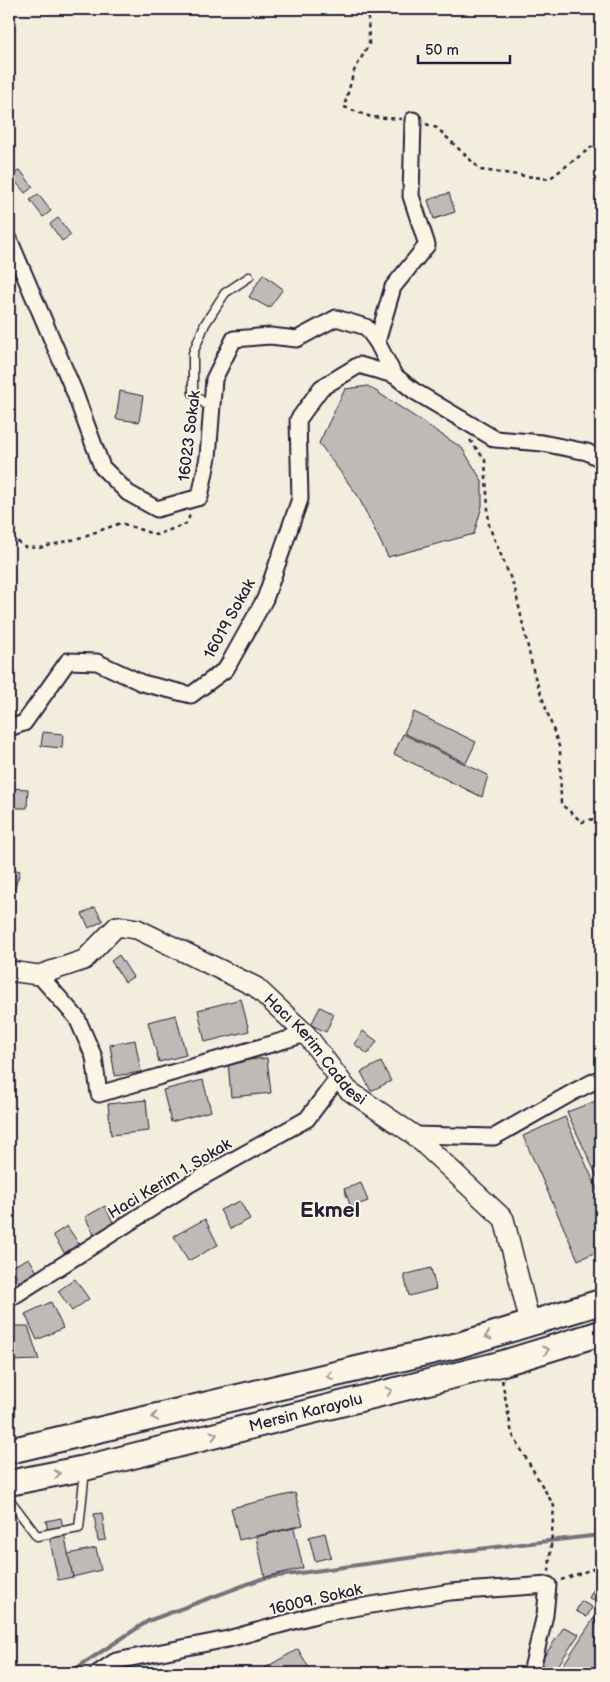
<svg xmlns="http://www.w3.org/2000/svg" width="610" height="1682" viewBox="0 0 610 1682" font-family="'Balsamiq Sans',sans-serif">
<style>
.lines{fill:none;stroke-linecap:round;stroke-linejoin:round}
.stream{stroke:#75727b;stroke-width:4}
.building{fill:#bfbab6;stroke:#22223b}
.service-casing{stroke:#22223b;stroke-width:11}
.minor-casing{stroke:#22223b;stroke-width:19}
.tertiary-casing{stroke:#22223b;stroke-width:22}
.trunk-casing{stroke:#22223b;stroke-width:28}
.path{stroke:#22223b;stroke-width:2.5;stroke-dasharray:4 4;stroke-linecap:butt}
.service{stroke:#fcf5e5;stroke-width:8}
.minor{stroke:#fcf5e5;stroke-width:15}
.tertiary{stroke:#fcf5e5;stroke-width:19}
.trunk{stroke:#fcf5e5;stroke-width:24}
.oneway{stroke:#9a9698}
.labels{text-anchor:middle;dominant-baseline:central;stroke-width:4;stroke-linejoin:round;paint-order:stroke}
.street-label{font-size:16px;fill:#22223b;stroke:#fcf5e5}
.district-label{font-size:21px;font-weight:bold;fill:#22223b;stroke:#fcf5e5}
</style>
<rect width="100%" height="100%" fill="#f3edde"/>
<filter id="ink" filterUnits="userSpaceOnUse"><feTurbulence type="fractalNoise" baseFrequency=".02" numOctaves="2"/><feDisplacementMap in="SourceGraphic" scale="10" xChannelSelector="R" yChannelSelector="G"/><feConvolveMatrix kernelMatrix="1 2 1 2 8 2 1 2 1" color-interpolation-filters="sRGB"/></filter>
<g filter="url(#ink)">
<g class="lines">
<polyline class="stream" points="69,1673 148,1621 264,1578 444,1553 601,1535"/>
</g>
<g class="building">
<polygon points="20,170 33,187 25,193 11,176"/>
<polygon points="449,193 455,212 434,219 428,200"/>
<polygon points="38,194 51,211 43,217 30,200"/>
<polygon points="58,218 71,235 62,241 50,224"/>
<polygon points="263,274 283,289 269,308 249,297"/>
<polygon points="368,386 462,448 482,481 482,506 474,534 388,557 358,496 319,443 345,389"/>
<polygon points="120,391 143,396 139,422 116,419"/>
<polygon points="414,712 476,742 466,763 404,733"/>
<polygon points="43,732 63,734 62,748 41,746"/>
<polygon points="403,734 488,775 482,797 394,754"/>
<polygon points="9,788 28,789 27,808 9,808"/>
<polygon points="9,868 20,871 14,891 9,889"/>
<polygon points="95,907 103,921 89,928 82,914"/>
<polygon points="119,955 133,977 125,982 111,961"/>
<polygon points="241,999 249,1031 205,1042 198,1010"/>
<polygon points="320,1007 334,1014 326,1032 311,1025"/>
<polygon points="176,1015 186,1055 159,1062 148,1022"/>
<polygon points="363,1031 377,1041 368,1054 354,1044"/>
<polygon points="135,1040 141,1072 115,1076 110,1045"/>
<polygon points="267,1058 271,1093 231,1097 228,1062"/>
<polygon points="381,1062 391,1081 371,1091 361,1072"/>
<polygon points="203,1080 211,1111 171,1122 163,1090"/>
<polygon points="601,1099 601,1185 567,1112"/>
<polygon points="146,1100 149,1131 111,1135 108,1104"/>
<polygon points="565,1117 601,1198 601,1250 578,1260 523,1136"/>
<polygon points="361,1183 368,1201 351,1207 344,1189"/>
<polygon points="240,1201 250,1219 230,1229 220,1210"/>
<polygon points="105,1206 118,1232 98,1242 85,1217"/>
<polygon points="205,1219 218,1245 188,1261 174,1236"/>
<polygon points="67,1226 81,1247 67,1257 53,1235"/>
<polygon points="29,1258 37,1272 19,1282 11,1267"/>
<polygon points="431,1268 436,1289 409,1296 404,1275"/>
<polygon points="75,1279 89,1299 72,1311 58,1291"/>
<polygon points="51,1302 63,1328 37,1340 25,1314"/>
<polygon points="9,1326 28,1326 39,1360 9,1361"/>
<polygon points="295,1493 303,1525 239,1540 231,1508"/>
<polygon points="102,1513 106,1540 98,1541 94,1514"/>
<polygon points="61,1518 73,1577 58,1580 46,1521"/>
<polygon points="294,1528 303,1568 265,1577 256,1537"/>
<polygon points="325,1533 331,1557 315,1561 309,1537"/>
<polygon points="96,1548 101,1570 73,1577 68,1554"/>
<polygon points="596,1585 601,1588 601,1591 596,1601 589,1598"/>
<polygon points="581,1601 592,1607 587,1617 576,1611"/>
<polygon points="594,1618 601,1634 601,1673 558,1673"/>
<polygon points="564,1627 579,1634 553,1673 533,1673"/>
<polygon points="298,1649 312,1673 256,1673"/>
</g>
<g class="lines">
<g class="service-casing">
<g id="service">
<polyline points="212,404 205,404 193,393 193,353 205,324 225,293 249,277"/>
<polyline points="9,1499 37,1536 79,1528 85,1470"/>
</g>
</g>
<g class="minor-casing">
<g id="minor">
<polyline points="9,239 74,391 102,467 128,493 157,509 200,497 208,457 214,379 234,339 270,336 297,339 336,318 366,327 377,342 394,375"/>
<polyline points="377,342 393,287 427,245 411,196 413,120"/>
<polyline points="9,728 24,723 68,661 97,662 142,683 191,695 226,669 265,599 300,499 298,420 321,388 359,365 394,375 414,391 495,439 542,443 587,452 601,459"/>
<polyline points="39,975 77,1018 94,1057 99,1094 306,1034"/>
<polyline points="414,1135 494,1137 575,1091 601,1078"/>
<polyline points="9,1299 190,1184 307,1119 338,1078"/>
<polyline points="98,1673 116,1661 228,1639 323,1613 450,1592 548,1585 545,1615 531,1673"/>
</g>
</g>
<g class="tertiary-casing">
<g id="tertiary">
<path id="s1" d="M9,971L39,975L84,960L117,926L137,929L256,987L306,1034L348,1090L414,1135L504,1219L530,1323"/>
</g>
</g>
<g class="trunk-casing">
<g id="trunk">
<polyline points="9,1451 459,1345 601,1302"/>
<path id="s2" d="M9,1483L85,1468L500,1364L601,1333"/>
</g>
</g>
<g class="path">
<polyline points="365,9 368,16 369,44 354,71 344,107 371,117 402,119"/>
<polyline points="426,124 437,128 481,170 549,179 601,140"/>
<polyline points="470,440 485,460 489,526 515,589 534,674 560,749 561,804 582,822 601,817"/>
<polyline points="9,528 13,538 25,547 39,548 76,539 121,523 156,535 186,524 191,513"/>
<polyline points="502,1380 512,1434 554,1506 549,1572"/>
<polyline points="561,1580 601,1566"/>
</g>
<use href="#service" class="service"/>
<use href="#minor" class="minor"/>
<use href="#tertiary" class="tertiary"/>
<use href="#trunk" class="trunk"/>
</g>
<defs><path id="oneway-chevron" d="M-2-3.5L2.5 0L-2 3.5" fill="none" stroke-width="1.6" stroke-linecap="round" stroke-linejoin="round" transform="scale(1.25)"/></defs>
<g class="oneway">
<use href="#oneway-chevron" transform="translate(488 1336) rotate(164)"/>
<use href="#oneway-chevron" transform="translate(546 1350) rotate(-17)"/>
<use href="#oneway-chevron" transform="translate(330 1376) rotate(167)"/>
<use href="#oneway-chevron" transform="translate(389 1391) rotate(-14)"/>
<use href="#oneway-chevron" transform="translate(155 1417) rotate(167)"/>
<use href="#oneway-chevron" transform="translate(214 1435) rotate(-14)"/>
<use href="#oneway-chevron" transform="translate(57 1474) rotate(-11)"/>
</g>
</g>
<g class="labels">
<g class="street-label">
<text transform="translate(190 436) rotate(-83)">16023 Sokak</text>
<text transform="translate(230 619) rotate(-61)">16019 Sokak</text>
<text stroke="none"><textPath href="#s1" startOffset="364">Hacı Kerim Caddesi</textPath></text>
<text transform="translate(170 1179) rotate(-31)">Haci Kerim 1. Sokak</text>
<text stroke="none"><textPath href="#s2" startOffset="305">Mersin Karayolu</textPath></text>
<text transform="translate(316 1600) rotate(-13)">16009. Sokak</text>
</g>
<g class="district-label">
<text x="330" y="1210">Ekmel</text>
</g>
</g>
<rect width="610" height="1682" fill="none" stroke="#fcf5e5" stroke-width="30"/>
<rect x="15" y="15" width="580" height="1652" fill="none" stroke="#22223b" stroke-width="2" filter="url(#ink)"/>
<path d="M418 55v8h92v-8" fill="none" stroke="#22223b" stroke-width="2.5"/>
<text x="425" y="55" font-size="15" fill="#22223b" stroke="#fcf5e5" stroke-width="4" paint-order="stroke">50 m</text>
</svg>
